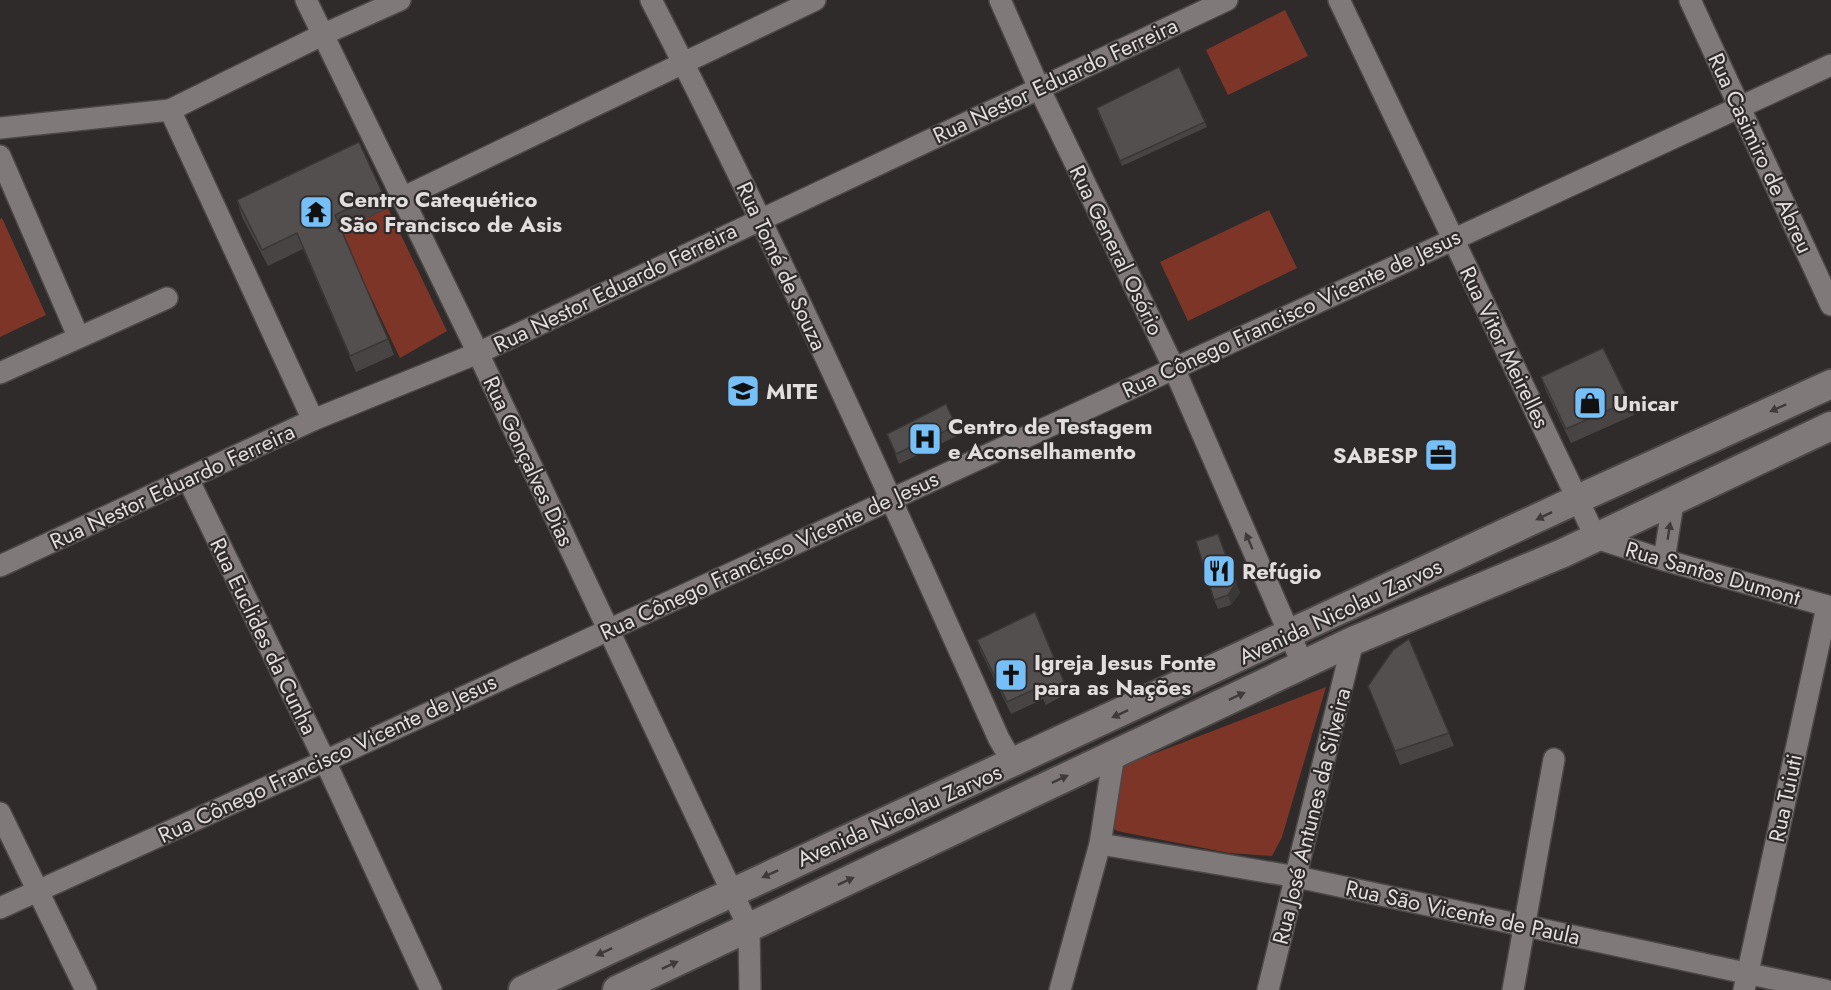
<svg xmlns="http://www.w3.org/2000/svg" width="1831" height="990" viewBox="0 0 1831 990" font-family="Jost,sans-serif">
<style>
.green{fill:#7d3528}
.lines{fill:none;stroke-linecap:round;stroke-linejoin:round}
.street-casing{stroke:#4c4848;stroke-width:24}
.secondary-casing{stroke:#4c4848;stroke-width:32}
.street{stroke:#7f7a79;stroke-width:21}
.secondary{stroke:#7f7a79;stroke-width:28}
.wall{fill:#474443}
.shaded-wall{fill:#3a3737}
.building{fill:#534f4e;stroke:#3a3737;stroke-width:1.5}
.oneway{fill:#3f3b3a}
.labels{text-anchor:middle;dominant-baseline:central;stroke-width:4.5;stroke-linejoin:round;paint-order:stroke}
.street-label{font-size:22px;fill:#e1dedd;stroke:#2f2b2a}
.poi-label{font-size:22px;font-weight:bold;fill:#e1dedd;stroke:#2f2b2a;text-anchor:start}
</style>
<rect width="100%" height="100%" fill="#2f2b2a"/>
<g class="green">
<polygon points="1285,10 1308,56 1228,95 1206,50"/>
<polygon points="388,208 447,331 400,358 340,232"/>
<polygon points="1269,210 1297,268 1188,321 1160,262"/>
<polygon points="2,218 46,315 0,337 0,219"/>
<polygon points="1326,687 1282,837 1272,856 1229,853 1117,831 1109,824 1117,768"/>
</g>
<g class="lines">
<g class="street-casing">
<g id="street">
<polyline points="306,0 478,353 749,928 750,990"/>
<path d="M651,0C776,242 888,491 999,739L1013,763"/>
<polyline points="1000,0 1039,88 1173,366 1303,665"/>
<polyline points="1339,0 1596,538 1664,560 1831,607"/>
<polyline points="1690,0 1831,305"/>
<polyline points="170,110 313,420"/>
<polyline points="0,128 170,110 322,35 400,0"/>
<polyline points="0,156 78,336"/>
<polyline points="402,198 815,0"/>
<polyline points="0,373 167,298"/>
<polyline points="188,479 325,761 431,990"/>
<polyline points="1664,560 1673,503"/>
<polyline points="0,566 313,420 478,353 1227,0"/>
<polyline points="0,813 86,990"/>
<polyline points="1100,844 1297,877 1825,990"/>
<polyline points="0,908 325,761 1831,65"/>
<polyline points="1060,990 1100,844 1114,754"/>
<polyline points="1268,990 1353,641"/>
<polyline points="1513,990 1554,759"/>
<polyline points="1744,990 1827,607"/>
</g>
</g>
<g class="secondary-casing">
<g id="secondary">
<polyline points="523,990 1578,499 1831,384"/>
<polyline points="617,990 1353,641 1563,553 1831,426"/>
</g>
</g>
<use href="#street" class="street"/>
<use href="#secondary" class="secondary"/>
</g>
<g class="wall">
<polygon points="1098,113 1205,122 1207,127 1122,166"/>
<polygon points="382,192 388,208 342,231 388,339 394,355 356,372 303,249 268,266 242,217 237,200"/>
<polygon points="1541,377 1629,401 1634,415 1571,443 1546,391"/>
<polygon points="956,426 959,435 899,464 887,434"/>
<polygon points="1218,534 1240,593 1231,605 1218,609 1214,600"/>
<polygon points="977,640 1064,682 1068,693 1046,705 1043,699 1011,714 981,652"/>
<polygon points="1368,686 1449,733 1454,746 1400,765"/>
</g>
<polygon class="shaded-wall" points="1236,583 1240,593 1231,605 1228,595"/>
<g class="building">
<polygon points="1179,67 1205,122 1120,161 1097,108"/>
<polygon points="359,142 382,192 335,215 388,339 350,356 297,233 262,250 237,200"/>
<polygon points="1603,348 1629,401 1566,429 1541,377"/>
<polygon points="946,404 956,426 896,454 887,434"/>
<polygon points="1218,534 1236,583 1228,595 1214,600 1196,541"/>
<polygon points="1035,612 1064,682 1042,693 1039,687 1007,702 977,640"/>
<polygon points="1409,639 1449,733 1395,751 1368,686 1393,650"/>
</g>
<defs><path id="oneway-solid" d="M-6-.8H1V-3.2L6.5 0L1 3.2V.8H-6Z" transform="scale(1.5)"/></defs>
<g class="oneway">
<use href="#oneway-solid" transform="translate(1778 408) rotate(156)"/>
<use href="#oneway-solid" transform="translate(1544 516) rotate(154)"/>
<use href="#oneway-solid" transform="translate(1669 531) rotate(-81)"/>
<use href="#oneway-solid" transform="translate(1249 541) rotate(-113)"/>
<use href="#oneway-solid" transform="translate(1237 696) rotate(-25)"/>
<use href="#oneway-solid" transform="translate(1120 714) rotate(155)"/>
<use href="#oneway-solid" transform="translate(1060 779) rotate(-25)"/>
<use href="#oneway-solid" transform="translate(770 874) rotate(156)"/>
<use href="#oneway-solid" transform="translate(846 881) rotate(-25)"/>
<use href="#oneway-solid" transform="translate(604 952) rotate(155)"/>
<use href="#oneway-solid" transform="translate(670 965) rotate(-25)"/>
</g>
<defs>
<g id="temple-square" transform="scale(1.725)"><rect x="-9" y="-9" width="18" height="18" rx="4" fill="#76c0f7" stroke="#2f2b2a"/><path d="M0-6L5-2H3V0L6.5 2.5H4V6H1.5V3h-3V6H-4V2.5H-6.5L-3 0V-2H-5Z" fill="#111"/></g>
<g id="university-square" transform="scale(1.725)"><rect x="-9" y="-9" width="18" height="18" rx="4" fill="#76c0f7" stroke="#2f2b2a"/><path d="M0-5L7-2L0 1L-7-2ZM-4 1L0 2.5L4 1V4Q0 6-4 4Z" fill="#111"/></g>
<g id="shop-square" transform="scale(1.725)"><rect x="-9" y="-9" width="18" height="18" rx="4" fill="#76c0f7" stroke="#2f2b2a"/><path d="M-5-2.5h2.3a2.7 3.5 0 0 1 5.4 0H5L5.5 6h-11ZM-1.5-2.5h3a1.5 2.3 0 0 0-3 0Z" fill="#111"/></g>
<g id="hospital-square" transform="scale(1.725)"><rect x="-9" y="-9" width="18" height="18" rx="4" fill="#76c0f7" stroke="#2f2b2a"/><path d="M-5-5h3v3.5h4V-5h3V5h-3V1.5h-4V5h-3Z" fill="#111"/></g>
<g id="office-square" transform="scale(1.725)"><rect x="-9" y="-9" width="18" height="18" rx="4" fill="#76c0f7" stroke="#2f2b2a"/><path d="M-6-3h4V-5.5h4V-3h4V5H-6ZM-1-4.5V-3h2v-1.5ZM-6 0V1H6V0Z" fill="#111"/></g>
<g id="restaurant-square" transform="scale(1.725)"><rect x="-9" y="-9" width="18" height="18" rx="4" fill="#76c0f7" stroke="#2f2b2a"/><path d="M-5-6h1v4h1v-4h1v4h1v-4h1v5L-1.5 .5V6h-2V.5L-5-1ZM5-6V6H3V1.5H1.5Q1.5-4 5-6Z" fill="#111"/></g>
<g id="church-square" transform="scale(1.725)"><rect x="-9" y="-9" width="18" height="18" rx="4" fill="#76c0f7" stroke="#2f2b2a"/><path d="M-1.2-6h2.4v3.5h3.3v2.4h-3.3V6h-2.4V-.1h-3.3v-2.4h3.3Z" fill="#111"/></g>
</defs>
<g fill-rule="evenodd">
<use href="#temple-square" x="316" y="212"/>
<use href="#university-square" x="743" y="391"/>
<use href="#shop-square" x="1590" y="403"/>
<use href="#hospital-square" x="925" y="439"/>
<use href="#office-square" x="1441" y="455"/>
<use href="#restaurant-square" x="1219" y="571"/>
<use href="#church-square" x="1011" y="675"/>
</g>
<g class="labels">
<g class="street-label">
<text transform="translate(1055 80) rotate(-25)">Rua Nestor Eduardo Ferreira</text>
<text transform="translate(1761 153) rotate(65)">Rua Casimiro de Abreu</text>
<text transform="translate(1117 250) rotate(64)">Rua General Osório</text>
<text transform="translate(782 266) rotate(65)">Rua Tomé de Souza</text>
<text transform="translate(615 287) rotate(-26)">Rua Nestor Eduardo Ferreira</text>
<text transform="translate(1291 313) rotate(-25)">Rua Cônego Francisco Vicente de Jesus</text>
<text transform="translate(1505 347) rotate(64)">Rua Vitor Meirelles</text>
<text transform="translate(529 461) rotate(65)">Rua Gonçalves Dias</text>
<text transform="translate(172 486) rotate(-25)">Rua Nestor Eduardo Ferreira</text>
<text transform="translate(769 555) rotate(-25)">Rua Cônego Francisco Vicente de Jesus</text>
<text transform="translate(1713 573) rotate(16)">Rua Santos Dumont</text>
<text transform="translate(1340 611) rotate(-25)">Avenida Nicolau Zarvos</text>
<text transform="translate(264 636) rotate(64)">Rua Euclides da Cunha</text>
<text transform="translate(327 758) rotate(-25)">Rua Cônego Francisco Vicente de Jesus</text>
<text transform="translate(1785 798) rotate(-78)">Rua Tuiuti</text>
<text transform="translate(899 815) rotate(-24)">Avenida Nicolau Zarvos</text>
<text transform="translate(1311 816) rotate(-76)">Rua José Antunes da Silveira</text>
<text transform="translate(1463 912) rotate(12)">Rua São Vicente de Paula</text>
</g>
<g class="poi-label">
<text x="339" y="199">Centro Catequético<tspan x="339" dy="25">São Francisco de Asis</tspan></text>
<text x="766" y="391">MITE</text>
<text x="1613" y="403">Unicar</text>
<text x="948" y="426">Centro de Testagem<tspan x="948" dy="25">e Aconselhamento</tspan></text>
<text x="1418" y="455" text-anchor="end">SABESP</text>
<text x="1242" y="571">Refúgio</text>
<text x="1034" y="662">Igreja Jesus Fonte<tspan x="1034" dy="25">para as Nações</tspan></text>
</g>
</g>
</svg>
